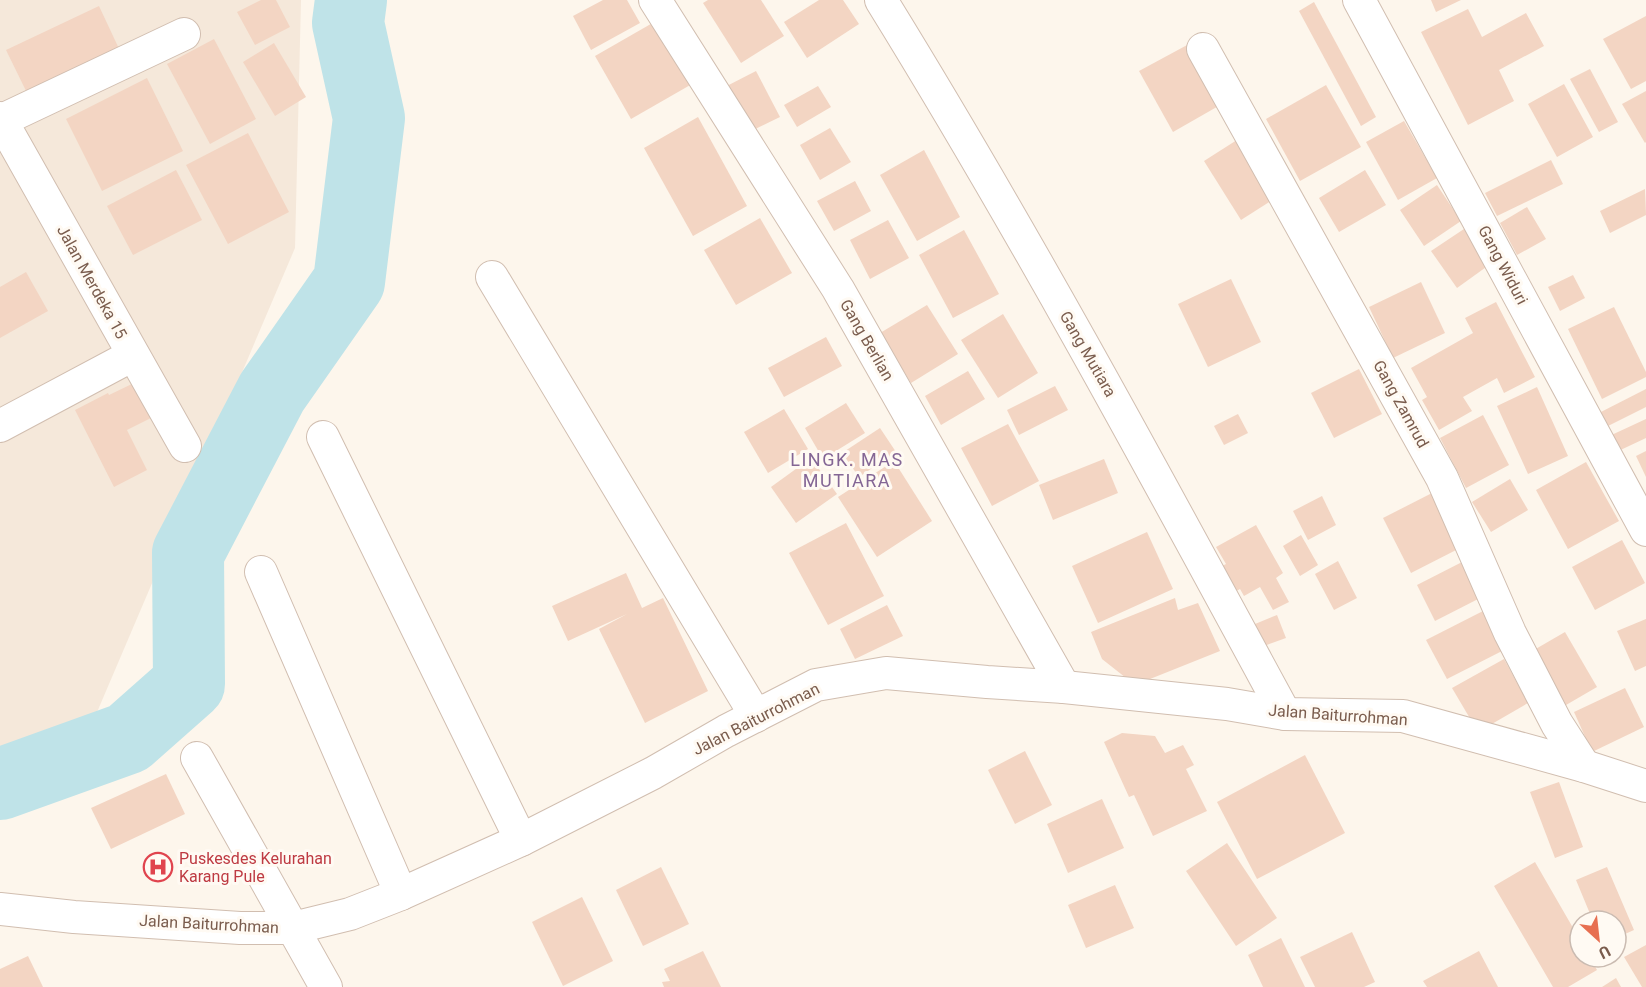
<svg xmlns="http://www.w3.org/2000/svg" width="1646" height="987" viewBox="0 0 1646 987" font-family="Roboto,sans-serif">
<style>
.residential{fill:#f5e8da}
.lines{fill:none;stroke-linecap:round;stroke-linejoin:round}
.river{stroke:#bfe3e8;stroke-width:72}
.building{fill:#f3d5c3}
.street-casing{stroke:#d1beb0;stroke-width:34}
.street{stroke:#fff;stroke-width:32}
.labels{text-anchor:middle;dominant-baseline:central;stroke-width:6;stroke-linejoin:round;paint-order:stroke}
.street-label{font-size:16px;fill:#7a5c4d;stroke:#fffaf3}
.health-label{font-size:16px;fill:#be3a42;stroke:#fffaf3;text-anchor:start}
.neighbourhood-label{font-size:18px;letter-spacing:1.5px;fill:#846695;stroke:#fffaf3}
</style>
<rect width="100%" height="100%" fill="#fdf6ec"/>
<polygon class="residential" points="0,0 301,0 295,248 86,738 0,747"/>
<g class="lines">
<polyline class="river" points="0,784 128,738 189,684 188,553 272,392 349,282 369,118 348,23 351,0"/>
</g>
<g class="building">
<polygon points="261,0 276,0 290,27 255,45 237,12"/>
<polygon points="603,0 627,0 640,23 591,50 573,16"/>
<polygon points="708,0 761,0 784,36 741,63 703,3"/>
<polygon points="819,0 843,0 859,24 807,58 784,22"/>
<polygon points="1431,0 1461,0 1436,12"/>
<polygon points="1314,2 1376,117 1361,126 1299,11"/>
<polygon points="99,6 121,53 29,97 6,50"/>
<polygon points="1468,9 1482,37 1526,13 1544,46 1499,70 1514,101 1468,125 1421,32"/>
<polygon points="1646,16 1646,81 1631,89 1603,39"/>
<polygon points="656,21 692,84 631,119 595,56"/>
<polygon points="214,39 256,119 210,144 167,64"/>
<polygon points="274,43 306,97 275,116 243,62"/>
<polygon points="1189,44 1222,104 1173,132 1139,71"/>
<polygon points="1590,69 1618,122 1599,132 1570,79"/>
<polygon points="756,71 780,117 743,135 719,90"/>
<polygon points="147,78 183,151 102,191 66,119"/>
<polygon points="1564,84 1593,137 1557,157 1528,104"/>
<polygon points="1326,85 1361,147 1300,181 1266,119"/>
<polygon points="818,86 831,107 797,127 784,105"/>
<polygon points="1646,91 1646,142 1645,143 1622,104"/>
<polygon points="698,117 747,206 693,236 644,148"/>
<polygon points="1404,121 1437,178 1398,200 1366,142"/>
<polygon points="830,128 851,162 820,180 800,145"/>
<polygon points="248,133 289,212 228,244 186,165"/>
<polygon points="1240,138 1277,197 1241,220 1204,161"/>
<polygon points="924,150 960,217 917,241 880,175"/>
<polygon points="1551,160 1563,184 1497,216 1485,193"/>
<polygon points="176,170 202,220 133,255 107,206"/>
<polygon points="1365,170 1386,205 1339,232 1319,198"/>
<polygon points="855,181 871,211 834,231 817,201"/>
<polygon points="1437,185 1461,221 1424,246 1400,210"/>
<polygon points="1645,189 1646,215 1610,233 1600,211"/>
<polygon points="1527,207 1546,239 1517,255 1500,223"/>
<polygon points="760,218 792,273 736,305 704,250"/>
<polygon points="888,220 909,258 870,279 850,240"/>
<polygon points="1464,229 1489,265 1457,288 1431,251"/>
<polygon points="964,230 999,294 953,318 919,255"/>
<polygon points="26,272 48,311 0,338 0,287"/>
<polygon points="1573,275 1585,298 1560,311 1548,287"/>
<polygon points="1231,279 1261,342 1208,367 1178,304"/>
<polygon points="1421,282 1445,333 1393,358 1369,307"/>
<polygon points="1496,302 1535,377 1504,393 1497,378 1463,397 1472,411 1439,430 1422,400 1427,397 1411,368 1473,333 1465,318"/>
<polygon points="927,305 958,354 911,383 880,333"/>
<polygon points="1614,307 1646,372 1646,377 1602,399 1568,329"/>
<polygon points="1003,314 1038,373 998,398 961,340"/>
<polygon points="826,337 842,366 784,397 768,368"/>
<polygon points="1359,369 1382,414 1334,438 1311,393"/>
<polygon points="968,371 985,399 941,425 925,396"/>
<polygon points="136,382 153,417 127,430 147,470 114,487 75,410 108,393 109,395"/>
<polygon points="1055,386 1068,410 1019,435 1007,410"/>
<polygon points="1537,387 1568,456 1528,474 1497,406"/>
<polygon points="1646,389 1646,407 1602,429 1595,415"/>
<polygon points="846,403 865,433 823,459 805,428"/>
<polygon points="784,409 808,449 768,473 744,432"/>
<polygon points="1238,414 1248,433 1224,445 1214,426"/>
<polygon points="1483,415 1509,465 1466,488 1440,438"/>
<polygon points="1646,419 1646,438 1612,454 1605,438"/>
<polygon points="1008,424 1039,481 992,506 961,448"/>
<polygon points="880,428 896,452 859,477 842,453"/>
<polygon points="1646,451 1646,477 1636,456"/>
<polygon points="811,458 837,494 796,523 771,487"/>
<polygon points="1104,459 1118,493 1053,520 1039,485"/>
<polygon points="894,461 932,521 877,557 838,497"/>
<polygon points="1586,462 1619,521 1568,549 1536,490"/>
<polygon points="1510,479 1528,510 1491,532 1472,502"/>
<polygon points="1434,492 1462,547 1411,573 1383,518"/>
<polygon points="1322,496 1336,525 1308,540 1293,511"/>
<polygon points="846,523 884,596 828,625 789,553"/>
<polygon points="1256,525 1283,573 1276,578 1289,602 1273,610 1260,587 1244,596 1240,589 1225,597 1212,571 1226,564 1216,547"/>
<polygon points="1147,532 1173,589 1098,623 1072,566"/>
<polygon points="1301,535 1318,565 1300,576 1283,546"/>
<polygon points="1622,540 1645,583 1595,610 1572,567"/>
<polygon points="1466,560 1484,596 1435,621 1417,585"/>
<polygon points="1338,561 1357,598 1334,610 1315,574"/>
<polygon points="626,573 642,608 663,598 708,691 645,723 599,629 627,614 568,641 552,606"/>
<polygon points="1175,598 1178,610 1198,603 1220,651 1135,685 1102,659 1091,632"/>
<polygon points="887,605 903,636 855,659 840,629"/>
<polygon points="1485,610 1506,649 1447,679 1426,640"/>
<polygon points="1277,615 1286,638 1264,646 1255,624"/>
<polygon points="1646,619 1646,666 1635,671 1617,631"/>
<polygon points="1565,632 1597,687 1554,712 1522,657"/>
<polygon points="1504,659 1528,703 1478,732 1452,688"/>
<polygon points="1625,688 1644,727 1592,752 1574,712"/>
<polygon points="1122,733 1155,736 1165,753 1183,745 1194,765 1186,769 1207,811 1153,836 1134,795 1129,797 1104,742"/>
<polygon points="1025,751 1052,805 1015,824 988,770"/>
<polygon points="1305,755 1345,833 1257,879 1217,802"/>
<polygon points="166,774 185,814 111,849 91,808"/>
<polygon points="1559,782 1583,847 1555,858 1530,792"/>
<polygon points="1102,799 1124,848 1068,873 1047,824"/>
<polygon points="1227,843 1277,918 1236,946 1186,871"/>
<polygon points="1535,862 1580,940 1580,957 1590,957 1597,970 1568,987 1553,987 1494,886"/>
<polygon points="661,867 689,924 643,946 616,890"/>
<polygon points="1607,867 1634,930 1616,938 1616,921 1593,921 1576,880"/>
<polygon points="1115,885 1134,928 1086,948 1068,905"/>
<polygon points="582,897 613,961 563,986 532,922"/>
<polygon points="1352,932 1375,982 1364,987 1315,987 1300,957"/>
<polygon points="1281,938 1305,987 1263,987 1248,955"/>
<polygon points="1646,945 1646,987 1642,987 1624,957"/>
<polygon points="703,951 721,987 664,987 662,982 670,981 664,969"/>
<polygon points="1479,951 1498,987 1427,987 1423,981"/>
<polygon points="28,956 43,987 0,987 0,969"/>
<polygon points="1616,978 1621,987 1602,987"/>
</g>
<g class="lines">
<g class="street-casing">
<g id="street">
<polyline points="655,0 838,289 1064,687"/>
<path d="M881,0C1025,233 1155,474 1285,714"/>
<polyline points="1359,0 1646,530"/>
<polyline points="1203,49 1442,478 1510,633 1557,724 1584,766"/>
<polyline points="0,118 185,446"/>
<polyline points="0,121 184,34"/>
<polyline points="492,277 756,716"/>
<polyline points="0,426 133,355"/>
<polyline points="323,437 521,840"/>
<polyline points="261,572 401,894"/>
<polyline points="197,758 326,987"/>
<polyline points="0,909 74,917 240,928 293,928 350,914 401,894 521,840 653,773 726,731 816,685 886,673 987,682 1064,687 1227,704 1285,714 1403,716 1584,766 1646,786"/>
</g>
</g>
<use href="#street" class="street"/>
</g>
<defs>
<g id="hospital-ring" transform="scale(1.5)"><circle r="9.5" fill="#fffaf3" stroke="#e0444e" stroke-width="1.5"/><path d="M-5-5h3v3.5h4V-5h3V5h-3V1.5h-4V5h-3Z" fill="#e0444e"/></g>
</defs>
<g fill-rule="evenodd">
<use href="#hospital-ring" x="158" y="867"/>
</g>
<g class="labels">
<g class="street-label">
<text transform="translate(1503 265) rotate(62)">Gang Widuri</text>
<text transform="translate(92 282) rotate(61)">Jalan Merdeka 15</text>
<text transform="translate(867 340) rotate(60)">Gang Berlian</text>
<text transform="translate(1088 354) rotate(60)">Gang Mutiara</text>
<text transform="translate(1401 404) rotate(61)">Gang Zamrud</text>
<text transform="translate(1338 715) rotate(4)">Jalan Baiturrohman</text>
<text transform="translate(756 719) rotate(-27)">Jalan Baiturrohman</text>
<text transform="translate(209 924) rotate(3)">Jalan Baiturrohman</text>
</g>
<g class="health-label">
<text x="179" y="858">Puskesdes Kelurahan<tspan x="179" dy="18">Karang Pule</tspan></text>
</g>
<g class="neighbourhood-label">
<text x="847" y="459">LINGK. MAS<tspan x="847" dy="21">MUTIARA</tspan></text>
</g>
</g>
<g transform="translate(1598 939) rotate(153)"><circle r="28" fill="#fffaf3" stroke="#cabbb1" stroke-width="1.5"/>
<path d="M0-4.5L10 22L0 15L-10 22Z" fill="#e76f51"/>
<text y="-9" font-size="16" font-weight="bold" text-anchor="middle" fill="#7a5c4d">U</text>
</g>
</svg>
